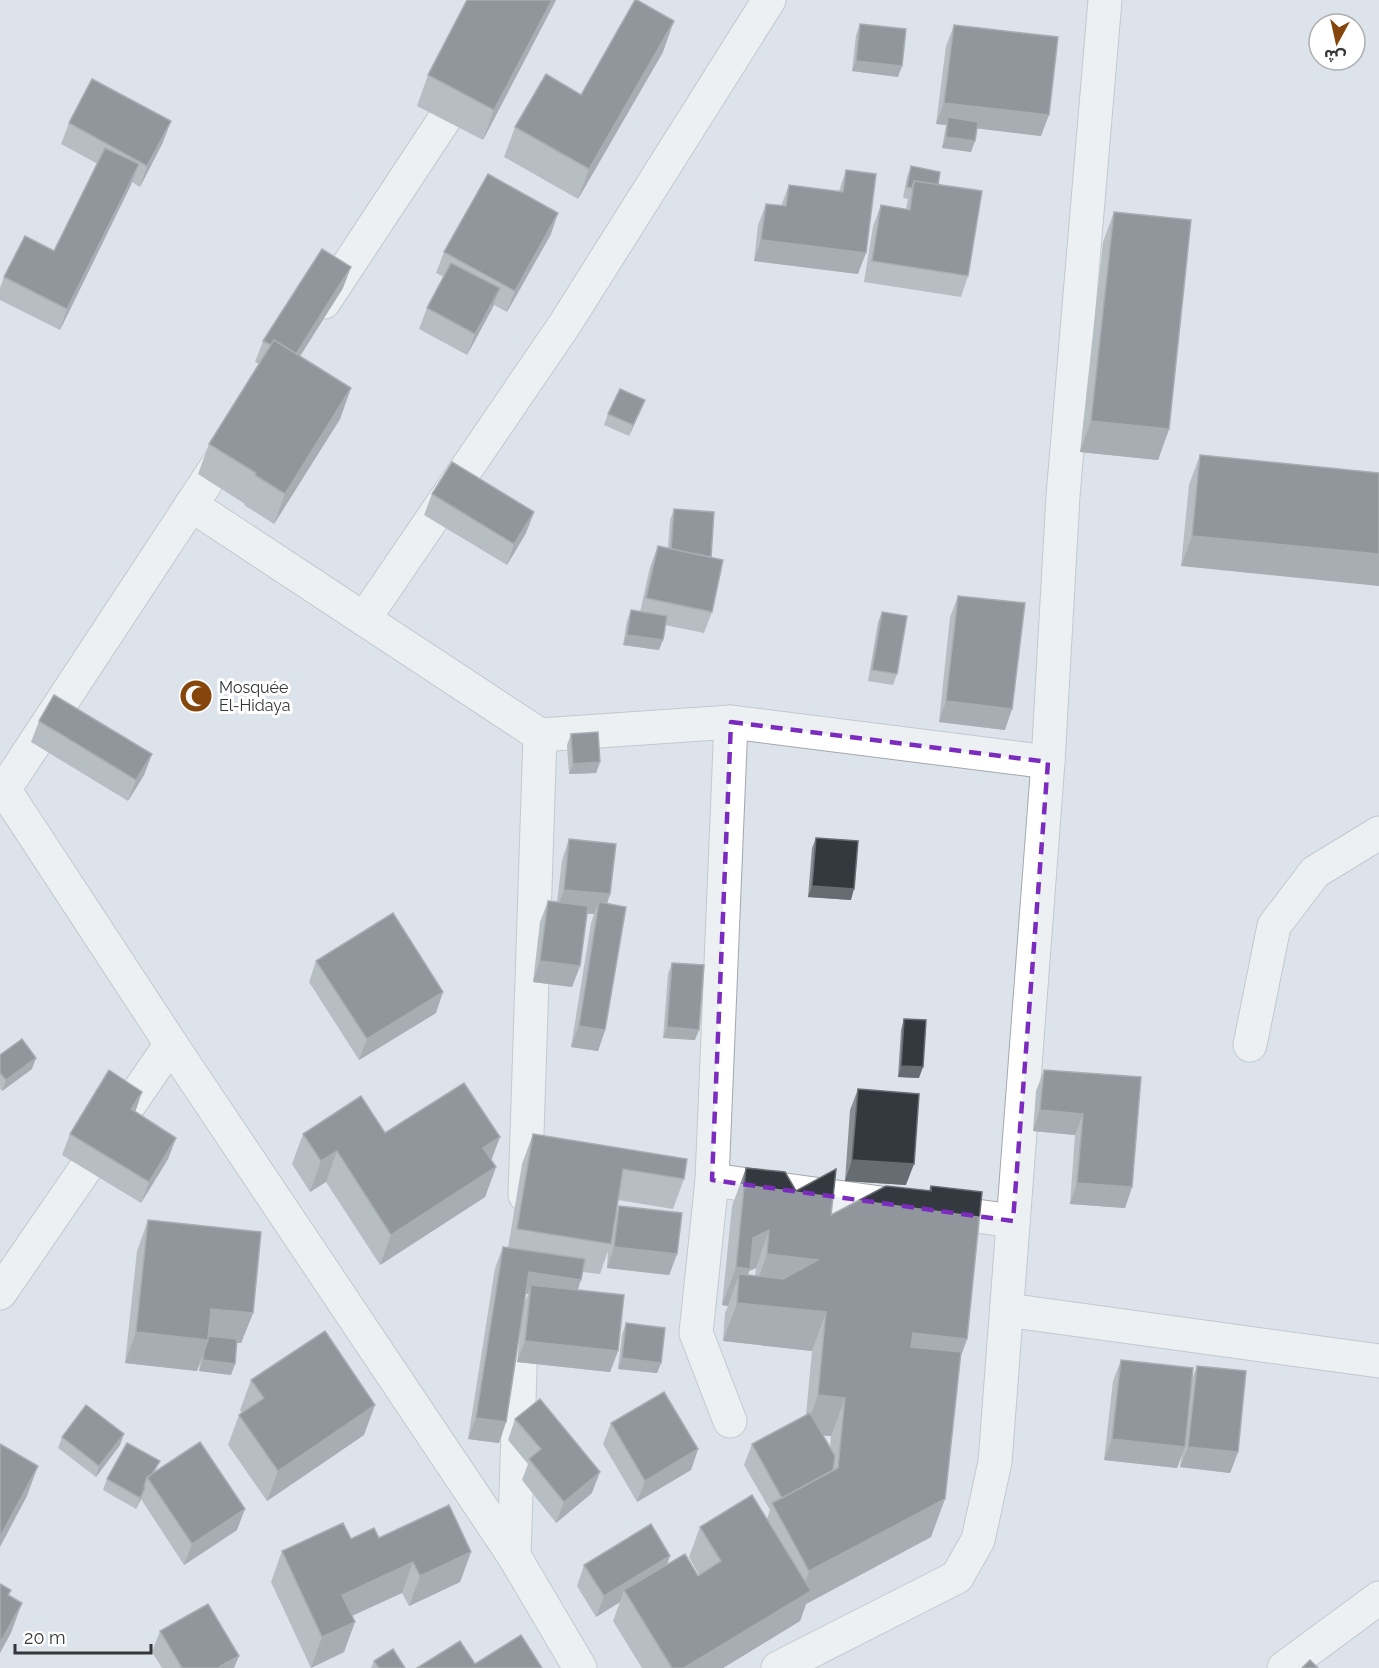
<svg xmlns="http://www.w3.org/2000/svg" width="1379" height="1668" viewBox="0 0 1379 1668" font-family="Raleway,'Noto Sans Arabic',sans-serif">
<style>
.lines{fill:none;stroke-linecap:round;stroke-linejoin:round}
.minor-casing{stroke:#a2a8ae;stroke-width:35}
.minor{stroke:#fff;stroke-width:33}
.wall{fill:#888e94;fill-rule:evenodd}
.shaded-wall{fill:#666c72}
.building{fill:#33393e;stroke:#666c72;stroke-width:1.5}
.marked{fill:none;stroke:#7b2cbf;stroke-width:4.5;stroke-dasharray:12 8;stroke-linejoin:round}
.labels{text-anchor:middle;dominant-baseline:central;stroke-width:6;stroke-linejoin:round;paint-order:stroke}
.poi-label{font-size:16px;fill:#343639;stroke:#fff;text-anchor:start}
</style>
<rect width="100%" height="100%" fill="#dde3ea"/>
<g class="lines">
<g class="minor-casing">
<g id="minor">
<polyline points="324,302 469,82"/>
<polyline points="191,505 540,735 731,722 1048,762"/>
<polyline points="364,619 565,324 769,0"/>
<polyline points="0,783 171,1044 514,1556 580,1668"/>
<polyline points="0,796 232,443"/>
<polyline points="1250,1045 1274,926 1315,872 1379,833"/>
<polyline points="712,1180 1013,1221"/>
<polyline points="525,1195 540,735"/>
<polyline points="0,1293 171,1044"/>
<polyline points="1007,1310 1379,1361"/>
<polyline points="730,1421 696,1333 712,1180 731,722"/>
<polyline points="514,1556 523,1276"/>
<polyline points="778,1668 957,1577 978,1540 995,1462 1048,762 1063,496 1105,0"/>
<polyline points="1284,1668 1379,1598"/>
</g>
</g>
<use href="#minor" class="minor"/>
</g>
<g class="wall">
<polygon points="556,0 483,140 417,106 428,75"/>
<polygon points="860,24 898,77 852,71 856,35"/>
<polygon points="954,25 1041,136 977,128 971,152 942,148 946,125 936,124 946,46"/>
<polygon points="663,52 578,199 504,157 515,127 581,95"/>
<polygon points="69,123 163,142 140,187 132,182 60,330 0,300 0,288 4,277 54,251 98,164 61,144"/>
<polygon points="911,166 938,185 968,276 961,297 864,282 873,226 881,205 906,209 908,199 903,198 907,177"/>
<polygon points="846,170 858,274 754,261 758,225 766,204 781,206 789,185 839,191"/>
<polygon points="1114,212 1169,429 1158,460 1080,452 1103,242"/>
<polygon points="551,234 507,312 494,305 467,355 419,329 427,308 444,277 436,273 444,252"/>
<polygon points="343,288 300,356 351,388 340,419 274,524 244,505 245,504 198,474 209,444 259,364 255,362 263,341"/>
<polygon points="641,410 629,436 604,425 608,414"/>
<polygon points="1200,455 1379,473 1181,566 1189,485"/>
<polygon points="432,494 534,512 526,533 507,565 424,515"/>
<polygon points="674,509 711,557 712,612 704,633 665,625 659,650 623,645 627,621 631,610 640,612 650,567 658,546 668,548 670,520"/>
<polygon points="958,596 1005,730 939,722 950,617"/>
<polygon points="882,612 897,674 893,685 868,681 878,622"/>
<polygon points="39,721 152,754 144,775 128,801 31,742"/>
<polygon points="571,734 600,762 596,773 569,774 567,745"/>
<polygon points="816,838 851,900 808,897 812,848"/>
<polygon points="569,839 610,894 607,904 605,1030 598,1051 571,1047 591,923 594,914 587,914 580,966 572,987 533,982 540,922 548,901 557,902 562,860"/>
<polygon points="316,961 436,1013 359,1060 309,982"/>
<polygon points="672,963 695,1040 663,1038 668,974"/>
<polygon points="904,1019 919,1078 898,1077 901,1030"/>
<polygon points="0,1055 32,1069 2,1091 0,1089"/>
<polygon points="1044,1070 1141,1077 1132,1187 1125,1208 1070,1204 1075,1135 1033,1131 1036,1091"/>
<polygon points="858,1089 906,1185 845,1181 850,1110"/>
<polygon points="135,1112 176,1138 168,1159 141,1203 62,1155 70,1134"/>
<polygon points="385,1133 491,1160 496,1167 485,1197 380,1265 326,1182 310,1192 292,1164 303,1134"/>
<path d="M533,1134L684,1179L673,1209L618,1200L616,1213L619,1206L677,1254L669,1275L607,1268L608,1251L600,1274L583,1272L577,1290L618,1351L610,1372L517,1362L523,1307L506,1422L499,1443L468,1439L495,1268L503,1247L508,1248L522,1164ZM525,1294H528L523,1306Z"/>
<path d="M746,1168L796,1191L831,1215L929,1190L931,1186L967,1339L960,1358L931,1537L806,1604L800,1621L723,1668H642L613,1621L620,1602L596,1617L577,1586L584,1565L670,1556L667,1564L698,1576L699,1575L689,1557L700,1527L767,1519L770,1510L744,1465L752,1444L806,1415L812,1351L723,1341L725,1313L728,1306L722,1305L732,1206ZM756,1268L755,1276L748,1275L749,1271ZM823,1435L831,1436L830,1448Z"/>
<polygon points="148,1220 253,1313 241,1343 237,1343 231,1375 199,1371 200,1361 197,1371 125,1363 137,1251"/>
<polygon points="626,1323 661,1363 657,1373 618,1369 622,1334"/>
<polygon points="1121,1360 1192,1379 1197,1366 1238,1452 1230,1473 1180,1467 1182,1455 1177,1468 1104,1460 1113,1381"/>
<polygon points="251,1380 364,1435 267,1501 228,1445 239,1415 242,1413 240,1410"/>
<polygon points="515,1419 592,1493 556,1523 522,1480 528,1464 508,1440"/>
<polygon points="611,1423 698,1449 691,1470 637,1502 603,1444"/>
<polygon points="62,1437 120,1445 96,1477 58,1448"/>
<polygon points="156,1471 237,1530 184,1565 141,1499 136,1509 103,1490 107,1479"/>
<polygon points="379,1538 471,1552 460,1582 409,1606 402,1593 352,1616 344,1652 311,1668 271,1582 282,1551"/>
<polygon points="160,1631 234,1668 162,1668 152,1652"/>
<polygon points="374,1661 405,1668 371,1668"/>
</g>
<g class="shaded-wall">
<polygon points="552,0 556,0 483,140 494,110"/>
<polygon points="674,21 663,52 578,199 589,169"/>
<polygon points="856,61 902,66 898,77 852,71"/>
<polygon points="944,103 1049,115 1041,136 947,125 948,117 946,125 936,124"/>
<polygon points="171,121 163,142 140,187 147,166"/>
<polygon points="946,137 975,141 971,152 942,148"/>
<polygon points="139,164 131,185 60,330 67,309"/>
<polygon points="558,213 551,234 507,312 515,291"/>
<polygon points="761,240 866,253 858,274 754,261"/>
<polygon points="351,267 343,288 285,380 292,359"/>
<polygon points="500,288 492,309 467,355 475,334"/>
<polygon points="351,388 340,419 274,524 285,494"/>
<polygon points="645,400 641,410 629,436 633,425"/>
<polygon points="1091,421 1169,429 1158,460 1080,452"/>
<polygon points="534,512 526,533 507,565 514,544"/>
<polygon points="1192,536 1379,554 1379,586 1181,566"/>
<polygon points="627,635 663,640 659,650 623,645"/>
<polygon points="946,701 1012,709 1005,730 939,722"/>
<polygon points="152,754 144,775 128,801 136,780"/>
<polygon points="600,762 596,773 569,774 573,764"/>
<polygon points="812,886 854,889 851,900 808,897"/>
<polygon points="564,890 610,894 603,915 599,902 594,914 556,911"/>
<polygon points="540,961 580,966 572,987 533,982"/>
<polygon points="443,992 436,1013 359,1060 367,1039"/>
<polygon points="579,1026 605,1030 598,1051 571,1047"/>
<polygon points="667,1027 699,1030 695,1040 663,1038"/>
<polygon points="36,1058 32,1069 2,1091 6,1080"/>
<polygon points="901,1066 923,1067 919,1078 898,1077"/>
<polygon points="142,1092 135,1113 131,1109"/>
<polygon points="1040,1110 1083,1114 1075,1135 1033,1131"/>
<polygon points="500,1137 489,1167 483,1148"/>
<polygon points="176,1138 168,1159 141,1203 149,1182"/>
<polygon points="337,1151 326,1182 310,1192 321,1161"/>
<polygon points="852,1160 914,1164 906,1185 845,1181"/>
<polygon points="496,1167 485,1197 380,1265 391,1235"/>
<polygon points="1077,1183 1132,1187 1125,1208 1070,1204"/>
<polygon points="769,1230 756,1268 749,1271 738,1303 826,1312 812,1351 723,1341 737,1303 739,1274 728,1306 722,1305 736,1267 753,1238"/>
<polygon points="614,1247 677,1254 669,1275 607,1268"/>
<polygon points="767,1254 818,1260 804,1299 753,1293"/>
<polygon points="529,1272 581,1280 574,1301 531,1285 528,1294 521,1293"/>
<polygon points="211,1309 253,1313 241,1343 205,1339"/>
<polygon points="136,1332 208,1340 197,1371 125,1363"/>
<polygon points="913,1333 967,1339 953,1378 899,1371"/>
<polygon points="525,1341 618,1351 610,1372 517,1362"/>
<polygon points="622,1358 661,1363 657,1373 618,1369"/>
<polygon points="203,1360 235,1364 231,1375 199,1371"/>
<polygon points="818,1395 845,1398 831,1436 804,1434"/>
<polygon points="375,1405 364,1435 267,1501 278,1471"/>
<polygon points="476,1418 506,1422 499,1443 468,1439"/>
<polygon points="124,1434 120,1445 96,1477 99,1466"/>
<polygon points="1112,1439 1185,1447 1177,1468 1104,1460"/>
<polygon points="1188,1447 1238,1452 1230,1473 1180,1467"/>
<polygon points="698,1449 691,1470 637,1502 645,1481"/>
<polygon points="38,1466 27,1496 0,1547 0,1537"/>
<polygon points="600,1472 592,1493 556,1523 564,1502"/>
<polygon points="145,1488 141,1499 136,1509 140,1498"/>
<polygon points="945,1499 931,1537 806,1604 800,1621 723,1668 684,1668 800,1598 809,1571"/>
<polygon points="245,1509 237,1530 184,1565 192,1544"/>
<polygon points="471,1552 460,1582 409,1606 420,1576"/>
<polygon points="670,1556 663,1576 624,1590 620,1602 596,1617 604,1596"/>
<polygon points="413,1562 402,1593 331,1625 342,1595"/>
<polygon points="22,1603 11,1633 0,1653 0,1643"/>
<polygon points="355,1622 344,1652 311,1668 322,1637"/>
<polygon points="239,1656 234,1668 220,1668 220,1666"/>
</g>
<g class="building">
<polygon points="467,0 552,0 494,110 428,75"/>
<polygon points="635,0 637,0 674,21 589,169 515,127 546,74 581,95"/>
<polygon points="860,24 906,29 902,66 856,61"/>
<polygon points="954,25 1058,37 1049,115 944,103"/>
<polygon points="92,79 171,121 147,166 69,123"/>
<polygon points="948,117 978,122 975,141 946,137"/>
<polygon points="105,148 139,164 67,309 4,277 25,236 54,251"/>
<polygon points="911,166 940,172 938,185 914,181 912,188 907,187"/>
<polygon points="846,170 876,174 866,253 761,240 766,204 786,206 789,185 843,192"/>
<polygon points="488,174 558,213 515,291 444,252"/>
<polygon points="914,181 982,191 968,276 872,261 881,205 910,210"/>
<polygon points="1114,212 1191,220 1169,429 1091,421"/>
<polygon points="322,249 351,267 296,354 274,340 271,345 263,341"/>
<polygon points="451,263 500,288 475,334 427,308"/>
<polygon points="274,340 351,388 285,494 255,475 256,473 209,444"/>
<polygon points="620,389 645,400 633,425 608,414"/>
<polygon points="1200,455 1379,473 1379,554 1192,536"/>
<polygon points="452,462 534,512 514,544 432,494"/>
<polygon points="674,509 714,512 711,557 671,549"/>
<polygon points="658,546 723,560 712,612 646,598"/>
<polygon points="958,596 1025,603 1012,709 946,701"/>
<polygon points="631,610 667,616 663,640 627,635"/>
<polygon points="882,612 907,616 897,674 872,670"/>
<polygon points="54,695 152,754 136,780 39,721"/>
<polygon points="598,732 600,762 573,764 571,734"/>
<polygon points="816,838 858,841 854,889 812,886"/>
<polygon points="569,839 616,844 610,894 564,890"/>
<polygon points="548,901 588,906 580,966 540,961"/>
<polygon points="599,902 626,907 605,1030 579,1026"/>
<polygon points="393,913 443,992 367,1039 316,961"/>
<polygon points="672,963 704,965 699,1030 667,1027"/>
<polygon points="904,1019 926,1020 923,1067 901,1066"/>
<polygon points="22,1039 36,1058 6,1080 0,1073 0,1055"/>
<polygon points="109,1070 142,1092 131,1109 176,1138 149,1182 70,1134"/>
<polygon points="1044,1070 1141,1077 1132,1187 1077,1183 1083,1114 1040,1110"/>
<polygon points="464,1083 500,1137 483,1148 496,1167 391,1235 337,1151 321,1161 303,1134 361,1096 385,1133"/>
<polygon points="858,1089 919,1094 914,1164 852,1160"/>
<polygon points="533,1134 687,1159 684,1179 623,1169 611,1244 517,1229"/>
<polygon points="746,1168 785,1172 796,1191 836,1169 831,1215 886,1186 931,1191 931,1186 982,1192 967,1339 913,1333 911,1347 961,1352 945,1499 809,1571 772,1503 838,1468 845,1398 818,1395 826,1312 737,1303 739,1274 783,1279 818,1260 767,1254 769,1230 753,1238 750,1269 736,1267"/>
<polygon points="619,1206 682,1213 677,1254 614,1247"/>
<polygon points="148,1220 261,1232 253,1313 211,1309 208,1340 136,1332"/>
<polygon points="503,1247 585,1259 581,1280 529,1272 506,1422 476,1418"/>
<polygon points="531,1285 624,1295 618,1351 525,1341"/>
<polygon points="626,1323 665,1328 661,1363 622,1358"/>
<polygon points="325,1331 375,1405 278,1471 239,1415 264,1398 251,1380"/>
<polygon points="208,1336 237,1339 235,1364 203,1360 204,1351 208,1340"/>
<polygon points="1121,1360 1193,1368 1185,1447 1112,1439"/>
<polygon points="1197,1366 1246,1371 1238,1452 1188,1447"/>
<polygon points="664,1392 698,1449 645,1481 611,1423"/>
<polygon points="540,1399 600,1472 564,1502 529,1459 541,1449 515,1419"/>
<polygon points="86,1405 124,1434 99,1466 62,1437"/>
<polygon points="810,1413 835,1456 833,1470 782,1498 752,1444"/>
<polygon points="200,1442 245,1509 192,1544 147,1477"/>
<polygon points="127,1443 160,1461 152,1474 147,1477 144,1487 145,1488 140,1498 107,1479"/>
<polygon points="0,1444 38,1466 0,1537"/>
<polygon points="752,1495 811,1591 684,1668 672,1668 624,1590 685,1554 698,1576 721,1561 700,1527"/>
<polygon points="449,1505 471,1552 420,1576 413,1562 342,1595 355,1622 322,1637 282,1551 343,1523 351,1539 374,1528 379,1538"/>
<polygon points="651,1524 670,1556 604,1596 584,1565"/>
<polygon points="0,1584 11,1590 8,1595 22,1603 0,1643"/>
<polygon points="208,1604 239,1656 220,1666 221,1668 182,1668 160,1631"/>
<polygon points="521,1635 542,1668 417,1668 460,1641 475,1664"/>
<polygon points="393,1649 405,1668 379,1668 374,1661"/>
<polygon points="1310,1660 1318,1668 1302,1668"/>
</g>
<path d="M0 0H1379V1668H0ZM731,722L1048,762L1013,1221L712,1180Z" fill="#dde3ea" fill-opacity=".55" fill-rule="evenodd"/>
<path class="marked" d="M731,722L1048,762L1013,1221L712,1180Z"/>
<defs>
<g id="mosque-disc" transform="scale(1.725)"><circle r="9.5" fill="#86460b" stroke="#fff"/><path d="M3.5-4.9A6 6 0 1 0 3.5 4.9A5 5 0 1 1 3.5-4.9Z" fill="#fff"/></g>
</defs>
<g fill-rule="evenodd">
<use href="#mosque-disc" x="196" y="696"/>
</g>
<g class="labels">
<g class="poi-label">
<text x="219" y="687">Mosquée<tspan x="219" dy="18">El-Hidaya</tspan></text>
</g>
</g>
<g transform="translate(1337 42) rotate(188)"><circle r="28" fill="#ffffff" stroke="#aeafb0" stroke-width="1.5"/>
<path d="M0-4.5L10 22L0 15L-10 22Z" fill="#86460b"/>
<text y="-9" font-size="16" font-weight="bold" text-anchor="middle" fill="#343639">ش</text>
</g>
<path d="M15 1644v9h136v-9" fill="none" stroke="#343639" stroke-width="3"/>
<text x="24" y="1644" font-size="18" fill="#343639" stroke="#ffffff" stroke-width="4.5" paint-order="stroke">20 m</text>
</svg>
